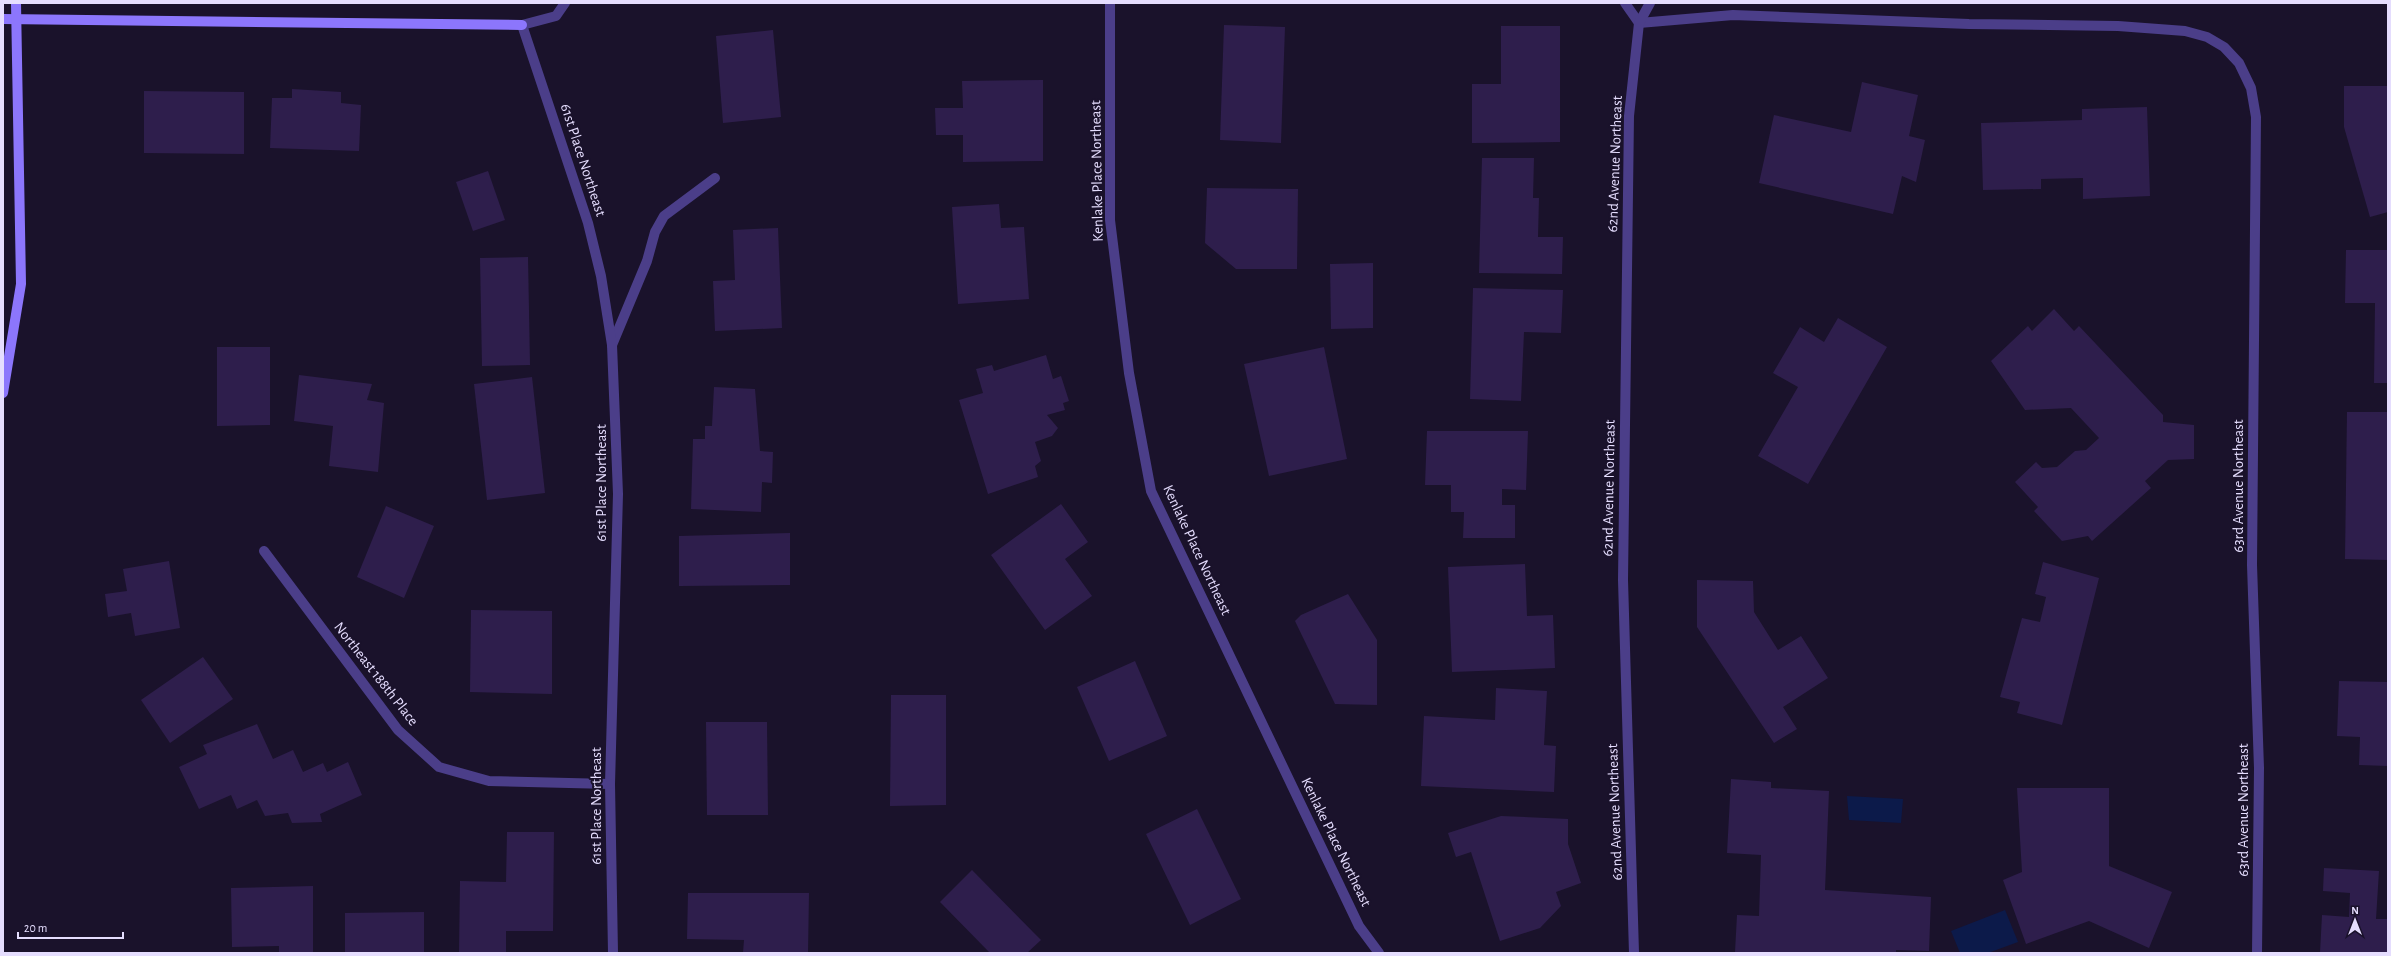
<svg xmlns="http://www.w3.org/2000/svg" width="2391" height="956" viewBox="0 0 2391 956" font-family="'Alegreya Sans',sans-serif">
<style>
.water{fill:#0c1a4a}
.building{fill:#2e1e4c}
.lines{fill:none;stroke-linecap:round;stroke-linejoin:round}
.lane{stroke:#4b3e89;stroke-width:10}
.street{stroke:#4b3e89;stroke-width:10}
.secondary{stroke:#8c76fc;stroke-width:10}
.labels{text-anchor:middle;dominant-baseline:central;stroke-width:4;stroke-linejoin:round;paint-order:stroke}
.street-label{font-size:15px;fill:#e5ddfe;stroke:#1a122b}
</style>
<rect width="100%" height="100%" fill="#1a122b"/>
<g class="water">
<polygon points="1847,796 1903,799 1901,823 1849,820"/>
<polygon points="2005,910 2018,942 1988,953 1960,953 1951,931"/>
</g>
<g class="building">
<polygon points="1224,25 1285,27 1281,143 1220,140"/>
<polygon points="1501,26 1560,26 1560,142 1472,143 1472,84 1501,84"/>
<polygon points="773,30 781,117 723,123 716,36"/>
<polygon points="1043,80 1043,161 963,162 963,135 936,135 935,108 963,108 962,81"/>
<polygon points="1862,82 1918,95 1909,136 1925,140 1916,182 1902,176 1893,214 1759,183 1774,115 1851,132"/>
<polygon points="2344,86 2388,86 2388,212 2370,217 2344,127"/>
<polygon points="292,89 341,92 341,103 361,105 359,151 270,148 272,98 292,98"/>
<polygon points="144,91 244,92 244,154 144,153"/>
<polygon points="2147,107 2150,196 2083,199 2083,178 2041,179 2041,189 1983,190 1981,123 2082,120 2082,109"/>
<polygon points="1482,158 1534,158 1533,198 1539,198 1538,237 1563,237 1562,274 1479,273"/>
<polygon points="488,171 505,220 473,231 456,182"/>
<polygon points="1207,188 1298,189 1297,269 1236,269 1205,243"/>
<polygon points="999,204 1001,228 1024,227 1029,299 958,304 952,207"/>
<polygon points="778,228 782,328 715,331 713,281 735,280 733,230"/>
<polygon points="2346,250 2388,250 2388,383 2374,383 2375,303 2345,303"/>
<polygon points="528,257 530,365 482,366 480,258"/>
<polygon points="1373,263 1373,328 1331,329 1330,264"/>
<polygon points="1473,288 1563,290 1561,333 1524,332 1521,401 1470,399"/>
<polygon points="2054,309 2074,331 2079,326 2163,415 2163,422 2194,425 2194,459 2168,460 2145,481 2151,488 2092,541 2088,536 2062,541 2034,511 2038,507 2015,482 2036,462 2042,468 2057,467 2075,451 2086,450 2099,438 2071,408 2025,410 1991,361 2028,326 2032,331"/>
<polygon points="1838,318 1887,347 1808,484 1758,456 1798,387 1773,373 1800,327 1824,342"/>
<polygon points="217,347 270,347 270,425 217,426"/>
<polygon points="1324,347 1347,459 1269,476 1244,364"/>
<polygon points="1046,355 1053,379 1061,376 1069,401 1063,403 1065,410 1047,415 1058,428 1052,436 1035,442 1041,461 1035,466 1038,477 988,494 959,400 983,393 976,369 992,365 994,371"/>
<polygon points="299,375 372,384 367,400 384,403 378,472 329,466 333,426 294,421"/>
<polygon points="532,377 545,493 487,500 474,384"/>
<polygon points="714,387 755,389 760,451 773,452 772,483 762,482 761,512 691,509 693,439 705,439 705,426 712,426"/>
<polygon points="2347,412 2388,412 2388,560 2345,559"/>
<polygon points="1427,431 1528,431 1526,490 1502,489 1502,505 1515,505 1515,538 1463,538 1464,512 1451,512 1451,485 1425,485"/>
<polygon points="1061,504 1088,542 1065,559 1092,596 1045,630 991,555"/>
<polygon points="386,506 434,526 404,598 357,577"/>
<polygon points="790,533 790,585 679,586 679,536"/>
<polygon points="169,561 180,628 135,636 131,613 108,617 105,594 127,591 123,569"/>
<polygon points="2043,562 2099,578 2062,725 2017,713 2020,702 2000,697 2022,618 2040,622 2046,597 2035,594"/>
<polygon points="1525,564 1527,616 1553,615 1555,668 1452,672 1448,567"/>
<polygon points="1697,580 1753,581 1754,612 1778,650 1801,636 1828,678 1783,707 1797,729 1774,743 1697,627"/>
<polygon points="1348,594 1377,640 1377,705 1335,704 1295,621 1301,615"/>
<polygon points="471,610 552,611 552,694 470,692"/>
<polygon points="203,657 233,699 170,743 141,700"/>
<polygon points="1135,661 1167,736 1109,761 1077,687"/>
<polygon points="2339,681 2388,682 2388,766 2359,765 2360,737 2337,736"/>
<polygon points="1496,688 1547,691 1544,745 1556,746 1554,792 1421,786 1424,716 1495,720"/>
<polygon points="891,695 946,695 946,805 890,806"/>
<polygon points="706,722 767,722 768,815 707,815"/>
<polygon points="257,724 273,759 293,750 303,772 323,763 327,772 348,762 362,795 320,814 322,822 292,823 288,813 265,816 257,800 237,809 231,795 199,809 179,767 207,754 203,745"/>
<polygon points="1731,779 1771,782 1771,788 1829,791 1825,890 1931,897 1929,951 1896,950 1896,953 1735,952 1737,915 1759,916 1761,855 1727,853"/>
<polygon points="2017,788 2109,788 2109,866 2172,892 2149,948 2089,921 2026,944 2003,880 2022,872"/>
<polygon points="1197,809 1241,899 1190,925 1146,834"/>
<polygon points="1501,816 1568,819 1568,844 1581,883 1556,892 1561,906 1540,928 1500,941 1471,852 1456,857 1448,833"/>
<polygon points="507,832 554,832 553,931 506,931 506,953 459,953 460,881 506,882"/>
<polygon points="2324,868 2379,871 2376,919 2388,919 2388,953 2320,953 2322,915 2349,917 2350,893 2323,891"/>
<polygon points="972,870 1041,940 1027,953 990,953 940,902"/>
<polygon points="313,886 313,953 279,953 279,946 232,947 231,888"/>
<polygon points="688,893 809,893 808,953 743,953 744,940 687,939"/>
<polygon points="424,912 424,953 345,953 345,913"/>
</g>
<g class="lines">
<g class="lane">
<polyline points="522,25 556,16 565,3"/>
<polyline points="612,345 647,261 655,232 664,216 715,178"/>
</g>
<g class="street">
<polyline points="1110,3 1110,220 1129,373 1151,491 1359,926 1379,953"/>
<polyline points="1625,3 1639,23"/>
<polyline points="1639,23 1733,15 1969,24 2118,26 2185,31 2207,37 2224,47 2239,63 2251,88 2256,117 2252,565 2259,768 2257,953"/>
<polyline points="522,25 588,223 601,276 612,345 618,494 610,784 613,953"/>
<polyline points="264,551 398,730 439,767 489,781 610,784"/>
<polyline points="1634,953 1623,580 1629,116 1639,23 1650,3"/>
</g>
<g class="secondary">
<polyline points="3,19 522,25"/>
<polyline points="3,393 21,284 16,3"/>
</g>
</g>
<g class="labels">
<g class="street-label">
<text transform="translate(583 160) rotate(72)">61st Place Northeast</text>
<text transform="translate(1615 164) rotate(-88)">62nd Avenue Northeast</text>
<text transform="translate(1097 171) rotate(-91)">Kenlake Place Northeast</text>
<text transform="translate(601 483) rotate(-90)">61st Place Northeast</text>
<text transform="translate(2238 486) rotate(-90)">63rd Avenue Northeast</text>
<text transform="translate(1609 488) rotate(-89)">62nd Avenue Northeast</text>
<text transform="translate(1197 550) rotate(65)">Kenlake Place Northeast</text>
<text transform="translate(376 674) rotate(52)">Northeast 188th Place</text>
<text transform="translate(596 806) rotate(-90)">61st Place Northeast</text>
<text transform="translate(2243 810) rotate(-90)">63rd Avenue Northeast</text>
<text transform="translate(1615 812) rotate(-92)">62nd Avenue Northeast</text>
<text transform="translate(1336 842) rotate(64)">Kenlake Place Northeast</text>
</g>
</g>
<rect width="2391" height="956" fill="none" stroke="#e5ddfe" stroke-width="8"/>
<g transform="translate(2355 920)" stroke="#1a122b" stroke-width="3" paint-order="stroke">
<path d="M0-3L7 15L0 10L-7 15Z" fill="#e5ddfe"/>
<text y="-6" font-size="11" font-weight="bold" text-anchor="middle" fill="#e5ddfe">N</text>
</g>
<path d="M18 932v6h105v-6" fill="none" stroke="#e5ddfe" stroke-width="2"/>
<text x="24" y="932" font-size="12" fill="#e5ddfe" stroke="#1a122b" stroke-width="3" paint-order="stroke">20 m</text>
</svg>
